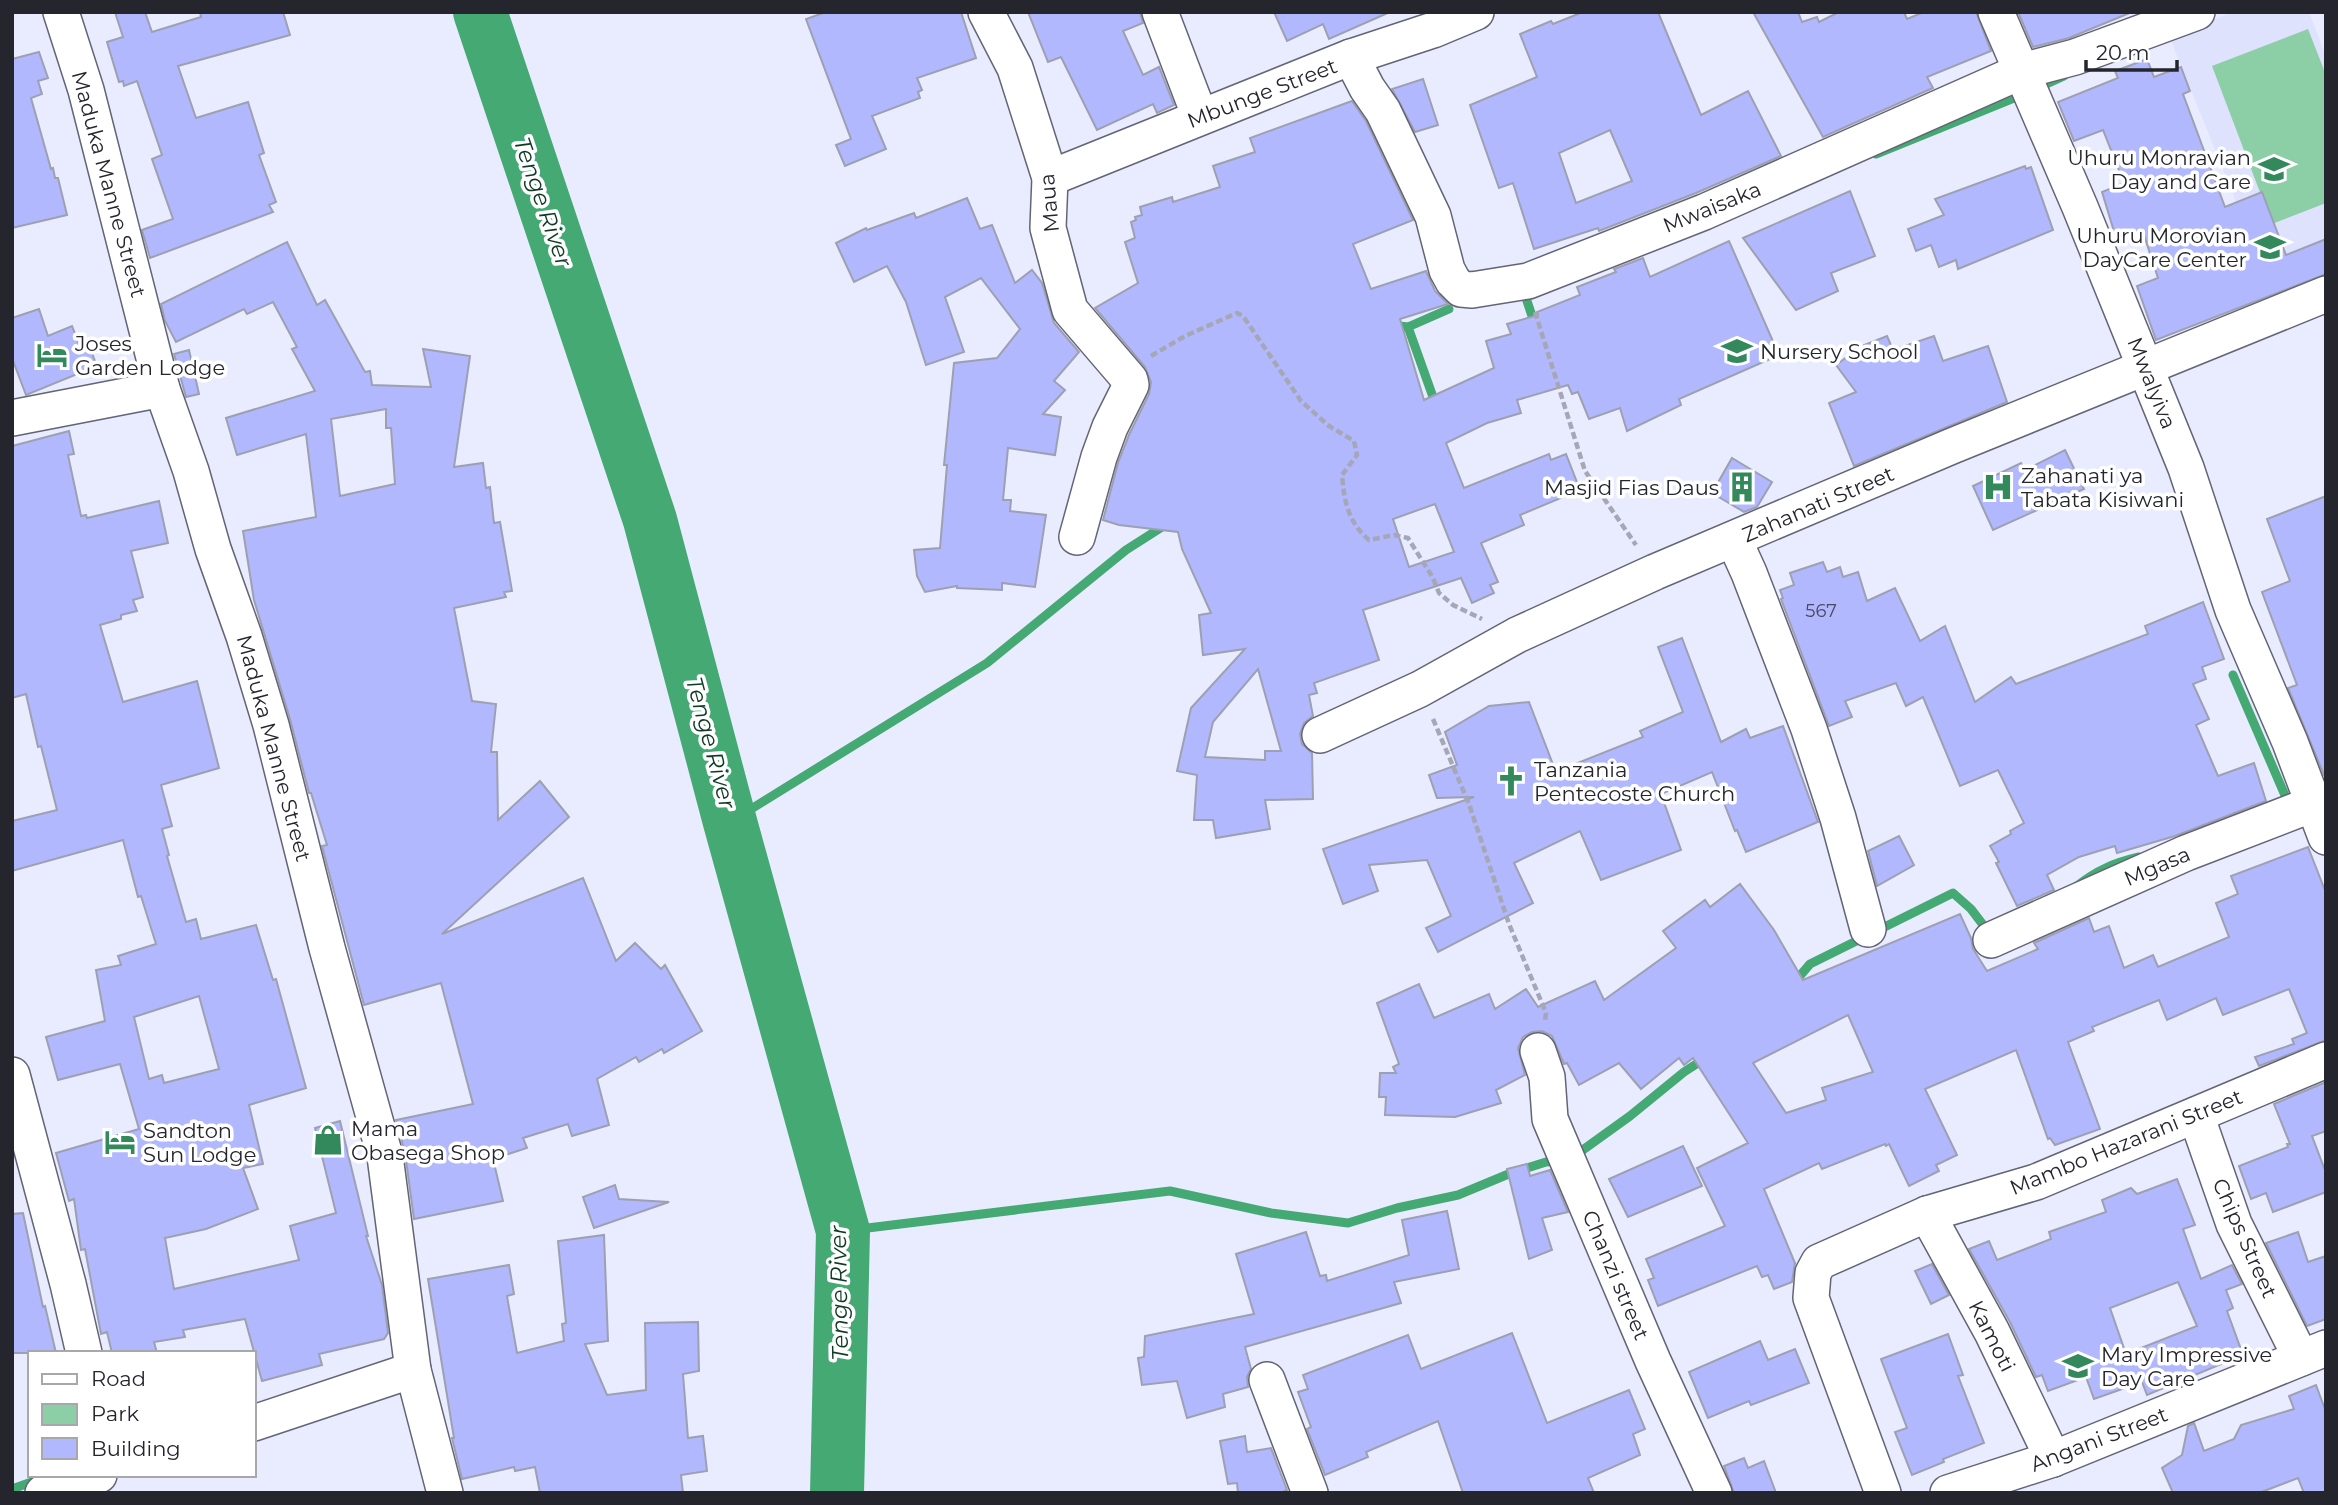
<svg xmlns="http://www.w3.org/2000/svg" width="2338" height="1505" viewBox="0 0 2338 1505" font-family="Montserrat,sans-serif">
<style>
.built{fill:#dfe2fc}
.green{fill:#8ccea6}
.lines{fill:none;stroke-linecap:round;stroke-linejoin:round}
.stream{stroke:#45a974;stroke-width:9}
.river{stroke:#45a974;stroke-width:54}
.building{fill:#b1b8fe;stroke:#9da0b1;stroke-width:2;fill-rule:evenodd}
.minor-casing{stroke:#636475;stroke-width:38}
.path{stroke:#a5a7b6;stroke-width:4.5;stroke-dasharray:7 3.5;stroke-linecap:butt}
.minor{stroke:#fff;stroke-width:35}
.labels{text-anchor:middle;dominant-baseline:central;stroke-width:7;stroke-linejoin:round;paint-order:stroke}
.number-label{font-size:18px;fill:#484a61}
.street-label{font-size:21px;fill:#25262d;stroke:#fff}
.poi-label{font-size:21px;fill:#25262d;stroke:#fff;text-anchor:start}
.water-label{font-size:23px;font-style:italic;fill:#0f3a24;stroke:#fff}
</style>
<rect width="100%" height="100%" fill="#e9ecfe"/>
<polygon class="built" points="2232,12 2309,12 2326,56 2326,282 2276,301 2170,38"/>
<polygon class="green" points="2308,29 2326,75 2326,203 2272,224 2212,66"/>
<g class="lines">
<g class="stream">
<polyline points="2040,87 2064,76"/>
<polyline points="1876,154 2014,98"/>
<polyline points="1523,289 1535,325"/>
<polyline points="1391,325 1408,327 1449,309"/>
<polyline points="1408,327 1433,397"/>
<polyline points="2233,675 2287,800 2287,805"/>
<polyline points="730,822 987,663 1126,550 1162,527 1163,520"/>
<path d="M2077,886C2097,870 2114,863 2139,857"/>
<polyline points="1793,984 1810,964 1953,893 1971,909 1987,930 1992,928"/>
<polyline points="1573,1157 1630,1116 1684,1072 1704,1059"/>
<polyline points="843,1231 1170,1191 1271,1213 1348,1223 1397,1208 1458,1195 1511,1173 1546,1162 1559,1161"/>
<polyline points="12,1489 40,1479"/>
</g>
<polyline class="river" points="480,12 650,520 730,822 843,1231 837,1493"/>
</g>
<g class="building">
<polygon points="115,12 145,12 152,32 201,17 200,12 283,12 290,35 178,66 196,118 248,102 264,153 259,155 276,202 269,205 273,212 150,258 142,230 173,219 152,159 162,155 137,81 124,86 123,81 119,82 107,42 123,37"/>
<polygon points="826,12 961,12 976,58 917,78 922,90 918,92 920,98 872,116 886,149 845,166 836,145 851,139 806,19"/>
<polygon points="1028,12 1140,12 1143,23 1123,31 1143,75 1159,67 1174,105 1157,113 1153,104 1097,130 1061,57 1048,62"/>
<polygon points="1274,12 1390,12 1329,39 1323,24 1287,41"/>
<path d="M1583,12H1658L1701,115L1748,91L1781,156L1696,193L1599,231L1598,228L1534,249L1513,183L1499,188L1470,105L1537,77L1520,34L1551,21L1553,24ZM1610,130L1632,181L1576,203L1559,153Z"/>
<polygon points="1753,12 1798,12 1802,22 1817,17 1819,22 1839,12 1904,12 1907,19 1924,12 1976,12 1991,51 1927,77 1933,88 1823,137"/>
<polygon points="2018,12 2132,12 2069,38 2033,47"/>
<polygon points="39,52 48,78 38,81 42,94 31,98 51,169 53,168 55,178 58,178 67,215 12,228 12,59"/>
<polygon points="2147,59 2154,77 2181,67 2190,91 2183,94 2225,207 2262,192 2286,255 2326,239 2326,274 2156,340 2137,286 2158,278 2142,229 2116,238 2102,192 2124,183 2103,130 2074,141 2058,102 2118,78 2115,71"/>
<polygon points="1423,79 1438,125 1415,132 1392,89"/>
<path d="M1352,101L1366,121L1413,220L1353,244L1371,289L1426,271L1435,291L1448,304L1400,319L1424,400L1494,368L1486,341L1511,334L1507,324L1538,315L1537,312L1580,295L1577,287L1616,272L1614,269L1643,258L1650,277L1729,241L1779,355L1679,399L1681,405L1627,431L1620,408L1589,419L1578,392L1572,394L1568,385L1517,400L1521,413L1487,423L1446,443L1464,488L1549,454L1551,460L1566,454L1580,490L1520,515L1524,525L1481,543L1498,582L1490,585L1494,593L1472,603L1461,578L1363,610L1379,660L1314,683L1317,693L1309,695L1313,716L1304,723L1300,734L1302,744L1312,753L1313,799L1265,800L1270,829L1216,838L1213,820H1194L1197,775L1177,771L1191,708L1245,649L1203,655L1199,615L1211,613L1182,549L1178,532L1119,525L1103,520L1118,463L1129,435L1149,394L1151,382L1145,367L1095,308L1138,283L1125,242L1135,238L1131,222L1136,220L1135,217L1142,215L1140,207L1172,197L1173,202L1220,187L1213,166L1255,152L1250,138ZM1435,504L1454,552L1409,567L1393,519ZM1258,669L1281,751H1265V760L1205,757L1213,722Z"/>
<polygon points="2025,166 2026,169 2031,167 2053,230 1958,269 1956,260 1939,267 1931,245 1916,251 1908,229 1944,215 1935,199"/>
<polygon points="1850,191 1875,256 1831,273 1838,291 1796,310 1743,238"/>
<polygon points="967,198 980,229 992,225 1015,283 1032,270 1042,283 1054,323 1079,352 1054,381 1065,390 1043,414 1061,417 1055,455 1008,448 1003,500 1011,500 1010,511 1046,515 1035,587 1002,583 1002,590 957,588 957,586 925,592 917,576 914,550 940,548 947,465 944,465 954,363 997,358 1020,329 981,278 945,297 964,352 926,365 906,302 887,266 854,282 836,243 866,228 867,230 914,213 916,218"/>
<path d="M287,242L317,305L325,300L365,372L370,371L372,385L431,387L423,349L470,356L454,467L483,463L486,488L490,487L494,523L500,522L512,591L504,592L506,597L454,608L472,701L496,704L491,752H497L498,820L540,781L569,817L442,934L583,878L616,961L635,943L661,969L665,965L702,1031L664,1053L662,1049L639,1062L636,1057L597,1079L609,1125L572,1136L568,1124L523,1138L527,1148L493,1159L503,1201L414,1219L405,1153L396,1120L473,1104L441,983L364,1005L322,846L327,845L311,793H309L290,719L254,600L243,531L316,517L306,434L237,455L226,418L315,391L292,349L297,347L273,302L247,314L244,309L176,342L165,321L161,304ZM386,409V428H391L395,484L340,496L331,419Z"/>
<polygon points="39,309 48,336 72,326 79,344 87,341 97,366 26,395 12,358 12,318"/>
<polygon points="1887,336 1893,350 1934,336 1943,361 1988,346 2007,402 1854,466 1829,403 1856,392 1836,365 1862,346"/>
<polygon points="189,350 199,394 186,397 174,354"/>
<path d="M69,431L74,454L68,455L81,516L86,515L87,518L159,501L168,543L131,551L143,597L133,600L137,611L121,615V619L100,625L123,702L197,681L219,768L161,785L172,826L162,829L169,855L167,856L186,922L196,919L201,939L256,925L273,980L276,979L306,1088L249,1105L263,1164L243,1168L258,1209L206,1229L165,1238L174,1289L299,1260L290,1226L336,1213L315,1128L340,1121L368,1236H366L382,1285L388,1333L384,1339L319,1354L322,1365L262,1381L245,1319L183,1330L185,1337L154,1342L157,1353H112L107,1332L101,1334L85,1249L81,1250L74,1199L69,1201L56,1153L139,1129L120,1064L58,1080L46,1037L105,1021L96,970L121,965L118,956L156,944L141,896L138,897L123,840L12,871V821L57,810L41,746L38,747L26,694L12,698V446ZM199,996L219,1069L164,1083L162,1075L149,1079L134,1017Z"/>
<polygon points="2065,450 2084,489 1993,530 1973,486 2021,463 2025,470"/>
<polygon points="1732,458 1772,482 1757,507 1744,512 1712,493"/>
<polygon points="2326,496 2326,775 2324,775 2288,688 2297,685 2262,592 2290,581 2267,519"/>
<polygon points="1823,562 1827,572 1840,567 1843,577 1858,572 1867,601 1895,588 1920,641 1945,626 1975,702 2011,677 2016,684 2148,634 2145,626 2203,602 2224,659 2202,667 2206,679 2193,684 2209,719 2196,725 2218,776 2254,763 2266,801 2175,836 2117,853 2115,846 2079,857 2047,875 2054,890 2017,906 1996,863 1999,862 1990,846 2011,834 2010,831 2024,823 1998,770 1960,786 1923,697 1906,706 1896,683 1845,701 1852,717 1829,726 1781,599 1783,598 1780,590 1794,585 1790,573"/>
<polygon points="1682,638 1721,742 1746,729 1750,738 1783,726 1818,822 1746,852 1737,830 1735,831 1712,772 1661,794 1681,850 1601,880 1580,831 1514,863 1533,903 1438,952 1426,928 1451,916 1427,860 1369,865 1378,891 1343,904 1323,849 1474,797 1437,798 1429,775 1457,765 1445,732 1489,706 1529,702 1554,767 1550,774 1643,737 1640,731 1683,712 1658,647"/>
<polygon points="1899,836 1914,865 1877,886 1868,851"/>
<path d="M2308,847L2326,893V1040L2259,1066L2255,1057L2294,1044L2292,1039L2307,1033L2289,989L2223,1015L2216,998L2167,1020L2159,1000L2092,1027L2094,1031L2068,1042L2100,1129L2055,1145L2050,1138L2048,1139L2016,1050L1925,1089L1957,1155L1936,1165L1939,1171L1909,1186L1889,1144L1886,1146L1885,1144L1822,1169L1819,1163L1764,1189L1795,1263L1792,1282L1774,1289L1768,1275L1762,1277L1757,1266L1658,1306L1648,1280L1654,1278L1646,1259L1725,1226L1697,1168L1748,1143L1693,1058L1684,1065L1679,1058L1641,1089L1619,1063L1579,1085L1567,1063L1564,1064L1552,1036L1542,1031L1532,1032L1523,1037L1518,1048L1525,1075L1496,1090L1501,1103L1455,1117L1385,1115L1386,1097H1379L1380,1073H1396L1393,1067L1399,1064L1377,1003L1419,984L1434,1018L1489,994L1495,1009L1526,989L1538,1007L1595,981L1604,1000L1676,948L1663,931L1705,900L1710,907L1740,884L1774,930L1803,980L1960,914L1971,938L1973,949L1987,971L2038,949L2034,943L2089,918L2094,932L2109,926L2124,968L2153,955L2158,967L2229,937L2216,903L2238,894L2231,876ZM1848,1015L1873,1072L1822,1088L1826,1100L1786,1113L1753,1063Z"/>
<polygon points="2326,1082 2326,1131 2312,1136 2326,1173 2326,1192 2273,1212 2266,1193 2251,1199 2239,1166 2288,1147 2287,1144 2290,1144 2274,1104"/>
<polygon points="1683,1146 1702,1186 1628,1217 1609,1179"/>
<polygon points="1527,1164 1530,1176 1550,1170 1568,1212 1542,1218 1552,1250 1529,1259 1507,1169"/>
<path d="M2177,1179L2195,1225L2183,1229L2201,1279L2232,1265L2242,1284L2226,1290L2233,1308L2227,1311L2243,1355L2147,1395L2142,1382L2094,1399L2086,1377L2048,1391L2042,1375L2036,1377L2010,1322L1969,1249L1989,1241L1997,1260L2051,1239L2049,1232L2106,1212L2102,1200L2131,1188L2137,1194ZM2178,1282L2197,1326L2126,1354L2110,1308Z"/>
<polygon points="615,1185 619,1199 669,1202 594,1228 583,1197"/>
<polygon points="1447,1211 1459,1269 1394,1282 1401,1303 1245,1347 1251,1369 1247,1377 1248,1387 1223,1394 1225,1407 1187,1418 1177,1381 1142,1385 1138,1358 1144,1357 1145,1336 1254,1314 1236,1254 1306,1232 1320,1276 1326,1275 1327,1281 1409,1255 1402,1220"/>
<polygon points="23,1213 43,1307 45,1306 56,1353 12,1353 12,1214"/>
<polygon points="2298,1232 2308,1262 2326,1256 2326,1319 2307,1326 2266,1243"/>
<polygon points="604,1235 608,1341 585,1344 607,1395 646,1390 645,1323 698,1322 699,1371 683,1374 688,1438 703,1436 707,1471 681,1475 683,1493 540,1493 535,1467 515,1471 514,1467 462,1479 452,1438 454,1438 428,1279 509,1265 514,1294 507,1296 517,1353 564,1341 562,1324 566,1323 558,1241"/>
<polygon points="1932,1264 1949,1295 1931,1304 1915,1271"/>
<polygon points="1512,1333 1547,1423 1629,1390 1645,1429 1633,1434 1640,1455 1588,1478 1594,1493 1463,1493 1438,1421 1366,1452 1368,1457 1325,1475 1307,1429 1311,1427 1298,1392 1308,1389 1303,1375 1408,1335 1421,1369"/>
<polygon points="1948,1334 1963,1375 1958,1376 1984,1443 1943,1459 1944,1462 1912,1475 1895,1432 1907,1428 1881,1359"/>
<polygon points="1760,1341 1768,1360 1795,1349 1809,1383 1751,1405 1749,1401 1708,1418 1689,1372"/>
<polygon points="2316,1385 2326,1412 2326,1493 2304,1493 2298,1478 2259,1493 2173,1493 2162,1468 2182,1455 2188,1426 2194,1423 2204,1451 2234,1439 2241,1425 2294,1409 2289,1396"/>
<polygon points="1245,1436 1247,1452 1271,1448 1287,1490 1281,1493 1238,1493 1237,1483 1228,1484 1220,1441"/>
<polygon points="1744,1458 1748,1468 1764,1461 1776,1493 1734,1493 1724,1466"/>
</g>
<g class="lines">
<g class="minor-casing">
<g id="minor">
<polyline points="61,12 86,90 162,389 191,471 213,549 244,636 271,725 327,948 385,1156 413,1370 445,1493"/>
<polyline points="986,12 1015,68 1050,178 1048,228 1070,310 1130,380 1131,385 1110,427 1099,457 1077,537"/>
<polyline points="1160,12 1200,117"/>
<polyline points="1996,12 2080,207 2186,468 2233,610 2290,742 2326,837"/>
<polyline points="1351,57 1367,88 1383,111 1433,216 1447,270 1453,281 1461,289 1472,290 1528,281 1704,212 2022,71 2075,57 2197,12"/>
<polyline points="1050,178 1351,57 1433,30 1476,12"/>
<polyline points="12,418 162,389"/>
<polyline points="1734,540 1749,573 1809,729 1838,818 1868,929"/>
<polyline points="1320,735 1420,689 1517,635 1655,572 1952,446 2326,294"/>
<polyline points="1991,940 2186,853 2326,799"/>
<polyline points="1538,1051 1547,1077 1550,1119 1653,1361 1714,1493"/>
<polyline points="12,1075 68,1284 84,1353"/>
<polyline points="2196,1115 2234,1224 2301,1358"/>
<polyline points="1927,1214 1992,1332 2053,1459"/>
<polyline points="1267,1380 1310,1493"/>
<polyline points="254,1423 413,1370"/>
<polyline points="43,1493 99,1475"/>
<polyline points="1883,1493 1811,1298 1813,1273 1819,1262 1927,1214 2036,1182 2326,1060"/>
<polyline points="1948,1493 2053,1459 2326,1348"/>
</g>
</g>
<g class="path">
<polyline points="1535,312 1585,471 1636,545"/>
<path d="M1151,356L1185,336L1237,313L1243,316L1301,401L1329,426L1354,441L1357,455L1342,475C1344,501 1348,522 1369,540L1394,535L1408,538L1433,578L1439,593L1453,605L1482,619"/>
<polyline points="1433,719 1469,804 1509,924 1546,1013 1545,1021"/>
</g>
<use href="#minor" class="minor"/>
</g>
<defs>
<g id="school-bare" transform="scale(2.415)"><path d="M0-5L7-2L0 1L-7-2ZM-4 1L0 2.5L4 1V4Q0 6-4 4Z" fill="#33885c" stroke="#fff" stroke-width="2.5" paint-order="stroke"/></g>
<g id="hotel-bare" transform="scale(2.415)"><path d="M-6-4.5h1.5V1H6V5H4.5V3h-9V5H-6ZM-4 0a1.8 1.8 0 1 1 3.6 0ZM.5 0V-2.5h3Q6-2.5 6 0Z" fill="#33885c" stroke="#fff" stroke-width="2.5" paint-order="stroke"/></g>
<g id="building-bare" transform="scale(2.415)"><path d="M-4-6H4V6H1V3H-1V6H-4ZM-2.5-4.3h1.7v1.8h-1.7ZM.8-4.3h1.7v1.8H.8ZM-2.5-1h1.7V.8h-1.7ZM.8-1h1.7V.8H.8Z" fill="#33885c" stroke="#fff" stroke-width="2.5" paint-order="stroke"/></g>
<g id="hospital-bare" transform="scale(2.415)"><path d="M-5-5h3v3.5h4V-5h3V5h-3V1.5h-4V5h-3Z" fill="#33885c" stroke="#fff" stroke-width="2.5" paint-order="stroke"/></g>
<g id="church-bare" transform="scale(2.415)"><path d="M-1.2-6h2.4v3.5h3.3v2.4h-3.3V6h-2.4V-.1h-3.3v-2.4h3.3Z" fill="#33885c" stroke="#fff" stroke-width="2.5" paint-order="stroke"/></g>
<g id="shop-bare" transform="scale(2.415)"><path d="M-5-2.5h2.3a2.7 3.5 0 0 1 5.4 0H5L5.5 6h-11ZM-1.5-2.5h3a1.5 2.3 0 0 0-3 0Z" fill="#33885c" stroke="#fff" stroke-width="2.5" paint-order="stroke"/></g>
</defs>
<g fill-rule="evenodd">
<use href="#school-bare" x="2274" y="169"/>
<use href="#school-bare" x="2270" y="247"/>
<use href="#school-bare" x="1737" y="351"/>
<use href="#hotel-bare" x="52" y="355"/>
<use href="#building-bare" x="1742" y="487"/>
<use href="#hospital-bare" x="1998" y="487"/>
<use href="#church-bare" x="1511" y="781"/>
<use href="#shop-bare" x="328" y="1140"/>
<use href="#hotel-bare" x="120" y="1142"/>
<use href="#school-bare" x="2078" y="1366"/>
</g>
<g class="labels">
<g class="number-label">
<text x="1821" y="611">567</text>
</g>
<g class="street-label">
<text transform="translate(1262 93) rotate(-21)">Mbunge Street</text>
<text transform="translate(109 184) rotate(75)">Maduka Manne Street</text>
<text transform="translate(1049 203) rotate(-95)">Maua</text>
<text transform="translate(1712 207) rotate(-22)">Mwaisaka</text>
<text transform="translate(2152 383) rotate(68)">Mwalyiva</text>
<text transform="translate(1818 504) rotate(-23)">Zahanati Street</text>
<text transform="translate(274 748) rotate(75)">Maduka Manne Street</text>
<text transform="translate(2157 866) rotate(-23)">Mgasa</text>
<text transform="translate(2126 1142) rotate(-22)">Mambo Hazarani Street</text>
<text transform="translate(2245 1238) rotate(66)">Chips Street</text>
<text transform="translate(1616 1275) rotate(67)">Chanzi street</text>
<text transform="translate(1992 1336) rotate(63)">Kamoti</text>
<text transform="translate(2099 1439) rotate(-21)">Angani Street</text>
</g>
<g class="poi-label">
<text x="2251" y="157" text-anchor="end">Uhuru Monravian<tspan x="2251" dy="24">Day and Care</tspan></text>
<text x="2247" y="235" text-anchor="end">Uhuru Morovian<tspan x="2247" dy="24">DayCare Center</tspan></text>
<text x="75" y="343">Joses<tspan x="75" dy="24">Garden Lodge</tspan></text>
<text x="1760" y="351">Nursery School</text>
<text x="2021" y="475">Zahanati ya<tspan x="2021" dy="24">Tabata Kisiwani</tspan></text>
<text x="1719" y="487" text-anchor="end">Masjid Fias Daus</text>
<text x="1534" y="769">Tanzania<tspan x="1534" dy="24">Pentecoste Church</tspan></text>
<text x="351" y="1128">Mama<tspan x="351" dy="24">Obasega Shop</tspan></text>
<text x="143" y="1130">Sandton<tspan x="143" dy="24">Sun Lodge</tspan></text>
<text x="2101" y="1354">Mary Impressive<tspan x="2101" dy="24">Day Care</tspan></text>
</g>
<g class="water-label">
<text transform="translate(543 202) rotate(71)">Tenge River</text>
<text transform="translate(711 743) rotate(75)">Tenge River</text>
<text transform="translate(839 1293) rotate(-91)">Tenge River</text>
</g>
</g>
<rect width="2338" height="1505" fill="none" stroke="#25262d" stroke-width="28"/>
<rect x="28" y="1351" width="228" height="126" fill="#ffffff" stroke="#a8a8ab" stroke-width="2"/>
<rect x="42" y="1374" width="35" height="10" fill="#ffffff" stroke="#a8a8ab" stroke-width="2"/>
<text x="91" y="1386" font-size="21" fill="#25262d">Road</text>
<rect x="42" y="1404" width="35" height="21" fill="#8ccea6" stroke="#a8a8ab" stroke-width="2"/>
<text x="91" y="1421" font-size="21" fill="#25262d">Park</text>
<rect x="42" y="1438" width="35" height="21" fill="#b1b8fe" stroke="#a8a8ab" stroke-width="2"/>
<text x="91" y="1456" font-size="21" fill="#25262d">Building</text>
<path d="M2086 60v10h91v-10" fill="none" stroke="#25262d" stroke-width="3.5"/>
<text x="2096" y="60" font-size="21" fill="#25262d" stroke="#ffffff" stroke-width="5" paint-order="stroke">20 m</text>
</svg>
